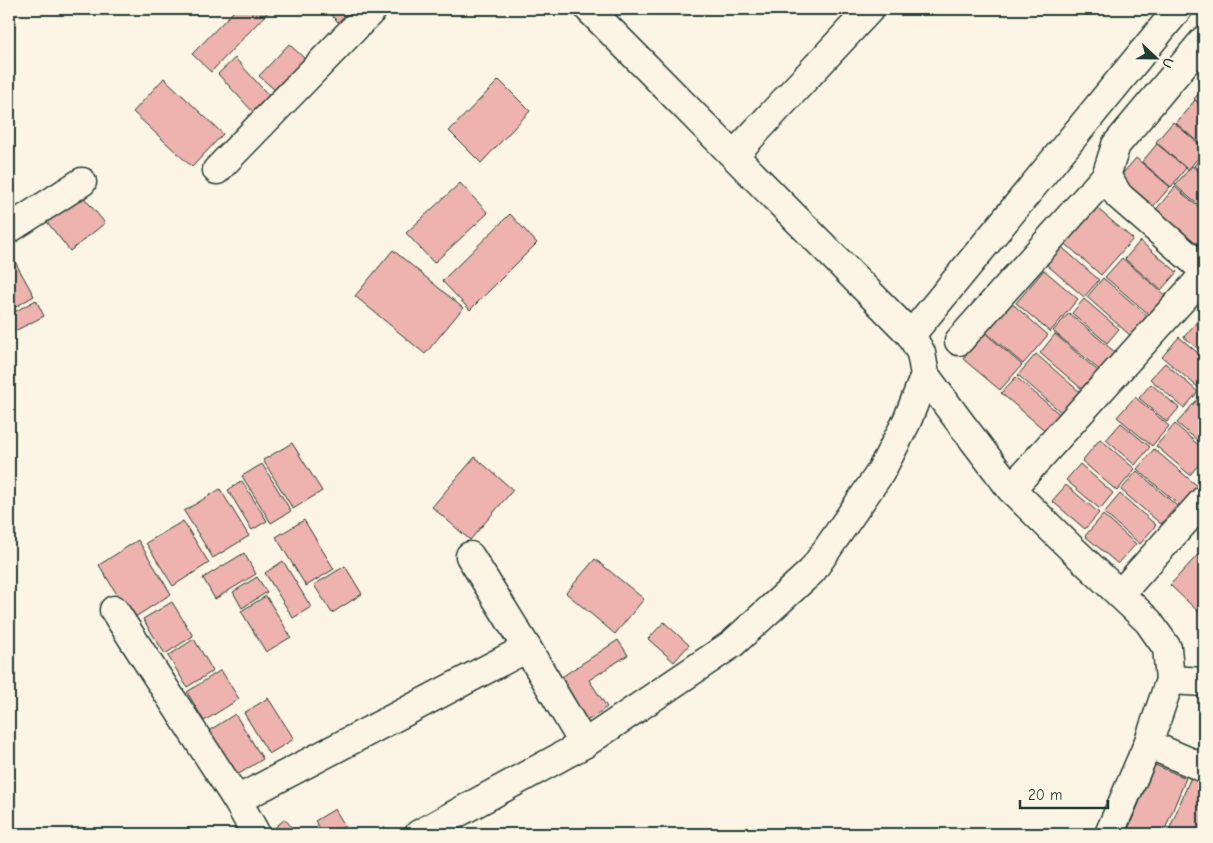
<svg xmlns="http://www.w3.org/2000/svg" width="1213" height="843" viewBox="0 0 1213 843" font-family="'Comic Neue',sans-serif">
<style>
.building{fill:#eeb3ae;stroke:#1f3d34}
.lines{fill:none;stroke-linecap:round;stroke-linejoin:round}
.minor-casing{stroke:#1f3d34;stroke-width:31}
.minor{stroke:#fcf5e5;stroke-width:28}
</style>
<rect width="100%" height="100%" fill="#fcf5e5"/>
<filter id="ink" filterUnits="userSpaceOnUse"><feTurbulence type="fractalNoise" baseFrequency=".02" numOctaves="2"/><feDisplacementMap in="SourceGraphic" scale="10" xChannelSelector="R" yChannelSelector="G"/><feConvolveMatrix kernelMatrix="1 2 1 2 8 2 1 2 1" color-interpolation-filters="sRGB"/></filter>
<g filter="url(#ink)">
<g class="building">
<polygon points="236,9 271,9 211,72 192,54"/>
<polygon points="325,9 352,9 338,22"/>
<polygon points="289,44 306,60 276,91 259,76"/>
<polygon points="235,58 271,98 254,113 218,74"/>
<polygon points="164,78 223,134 192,167 133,112"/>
<polygon points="499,80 530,111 481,163 449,131"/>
<polygon points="1204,87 1204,108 1194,99"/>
<polygon points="1195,100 1204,108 1204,148 1176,123"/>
<polygon points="1173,122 1204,148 1204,151 1188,170 1156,142"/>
<polygon points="1157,144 1186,168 1171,187 1142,162"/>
<polygon points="1204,154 1204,175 1194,166"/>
<polygon points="1136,158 1170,187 1151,209 1117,180"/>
<polygon points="1192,166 1204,176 1204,210 1175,185"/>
<polygon points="460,183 488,213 434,263 406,233"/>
<polygon points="1175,187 1204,212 1204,255 1153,213"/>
<polygon points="81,194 105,223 70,251 47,222"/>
<polygon points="1091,203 1133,239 1101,275 1060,239"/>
<polygon points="510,214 537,243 470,310 442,281"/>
<polygon points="1140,241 1177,272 1161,290 1125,259"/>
<polygon points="1056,242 1099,280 1084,297 1040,259"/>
<polygon points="393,250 463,308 425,354 355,296"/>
<polygon points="9,251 34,296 9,311"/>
<polygon points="1122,258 1167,297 1151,316 1105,277"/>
<polygon points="1044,270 1078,299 1050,332 1016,303"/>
<polygon points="1103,278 1149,317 1132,337 1087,297"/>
<polygon points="1007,299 1048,335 1023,364 981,328"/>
<polygon points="1084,299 1119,329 1107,343 1072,313"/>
<polygon points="36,300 44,316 9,334 9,315"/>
<polygon points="1069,313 1117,354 1102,372 1053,331"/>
<polygon points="1199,319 1204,324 1204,354 1184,337"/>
<polygon points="985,333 1022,365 1000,390 963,359"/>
<polygon points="1055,334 1099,372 1083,390 1040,353"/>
<polygon points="1179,337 1204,358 1204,385 1200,389 1162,357"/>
<polygon points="1036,354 1080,392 1062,413 1018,375"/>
<polygon points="1165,363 1198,392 1184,408 1150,379"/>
<polygon points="1016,377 1063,417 1048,433 1001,393"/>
<polygon points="1151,384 1179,408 1167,422 1139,398"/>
<polygon points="1202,394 1204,396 1204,446 1177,423"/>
<polygon points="1135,397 1169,426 1152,446 1117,417"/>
<polygon points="1121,423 1150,447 1135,465 1106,440"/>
<polygon points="1175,424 1204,450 1204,458 1190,475 1156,446"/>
<polygon points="1100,439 1135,469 1117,491 1082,461"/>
<polygon points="292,443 322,491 293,509 263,460"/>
<polygon points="1154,449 1201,489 1184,509 1137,469"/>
<polygon points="475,457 513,490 470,540 432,507"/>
<polygon points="262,464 291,511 271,523 242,476"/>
<polygon points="1080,464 1113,493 1100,509 1066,480"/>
<polygon points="1137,471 1177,506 1161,524 1121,490"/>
<polygon points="242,481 267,521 252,530 228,490"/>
<polygon points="1066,485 1099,513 1085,529 1052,501"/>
<polygon points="220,489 249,536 213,558 184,511"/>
<polygon points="1120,494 1156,525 1140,544 1104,513"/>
<polygon points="1103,515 1136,544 1118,564 1085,536"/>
<polygon points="304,520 334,569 306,586 276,537"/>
<polygon points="183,521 209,563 173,586 146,543"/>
<polygon points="138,540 171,594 132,619 99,565"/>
<polygon points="1204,548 1204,617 1170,585"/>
<polygon points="244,553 256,574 215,599 203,578"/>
<polygon points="595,559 644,599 615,634 566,593"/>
<polygon points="283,561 311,607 293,618 265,573"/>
<polygon points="345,566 362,594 332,613 314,585"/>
<polygon points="257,577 267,592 242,608 233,592"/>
<polygon points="266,596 291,637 266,652 241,611"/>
<polygon points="172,602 193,636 165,654 143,619"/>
<polygon points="664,622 689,645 674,662 648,639"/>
<polygon points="194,639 213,671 187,687 168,656"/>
<polygon points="618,640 628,655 589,680 607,707 587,721 560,678"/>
<polygon points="221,670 239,699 204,721 187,692"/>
<polygon points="268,698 294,739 269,754 244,713"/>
<polygon points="235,714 263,759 234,777 207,732"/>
<polygon points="1155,765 1186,778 1163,834 1126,834"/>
<polygon points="1193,772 1204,776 1204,834 1178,834 1169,830"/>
<polygon points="335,809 345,826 331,834 323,834 315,821"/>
<polygon points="285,819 297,834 274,834 271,831"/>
</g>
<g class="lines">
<g class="minor-casing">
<g id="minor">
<polyline points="589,9 911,335 921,353 925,375 959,421 1011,489 1071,548 1148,621 1167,648 1170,680 1148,744 1204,768"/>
<polyline points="734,155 870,9"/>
<polyline points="217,170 373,9"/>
<polyline points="1106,176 1119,196 1204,270"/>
<polyline points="9,229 82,182"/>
<polyline points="911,335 1178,9"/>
<polyline points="959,341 1106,176 1116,145 1204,40"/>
<polyline points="1011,489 1204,275"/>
<polyline points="470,556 527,648 584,744"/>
<polyline points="1120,594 1204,500"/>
<polyline points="114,610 237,800 256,834"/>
<polyline points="1170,680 1204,682"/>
<polyline points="237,800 527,648"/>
<polyline points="419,834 584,744 732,644 812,571 880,473 907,421 925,375"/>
<polyline points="1109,834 1148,744"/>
</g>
</g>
<use href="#minor" class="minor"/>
</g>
</g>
<rect width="1213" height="843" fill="none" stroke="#fcf5e5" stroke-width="30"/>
<rect x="15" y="15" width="1183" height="813" fill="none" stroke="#1f3d34" stroke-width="2" filter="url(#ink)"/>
<g transform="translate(1156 58) rotate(112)" stroke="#fcf5e5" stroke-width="4" paint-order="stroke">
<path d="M0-4L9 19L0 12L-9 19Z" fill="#1f3d34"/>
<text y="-8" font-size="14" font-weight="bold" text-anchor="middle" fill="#1f3d34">U</text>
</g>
<path d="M1020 800v8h88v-8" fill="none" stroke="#1f3d34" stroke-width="2.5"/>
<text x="1028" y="800" font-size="15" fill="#1f3d34" stroke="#fcf5e5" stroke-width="4" paint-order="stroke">20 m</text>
</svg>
